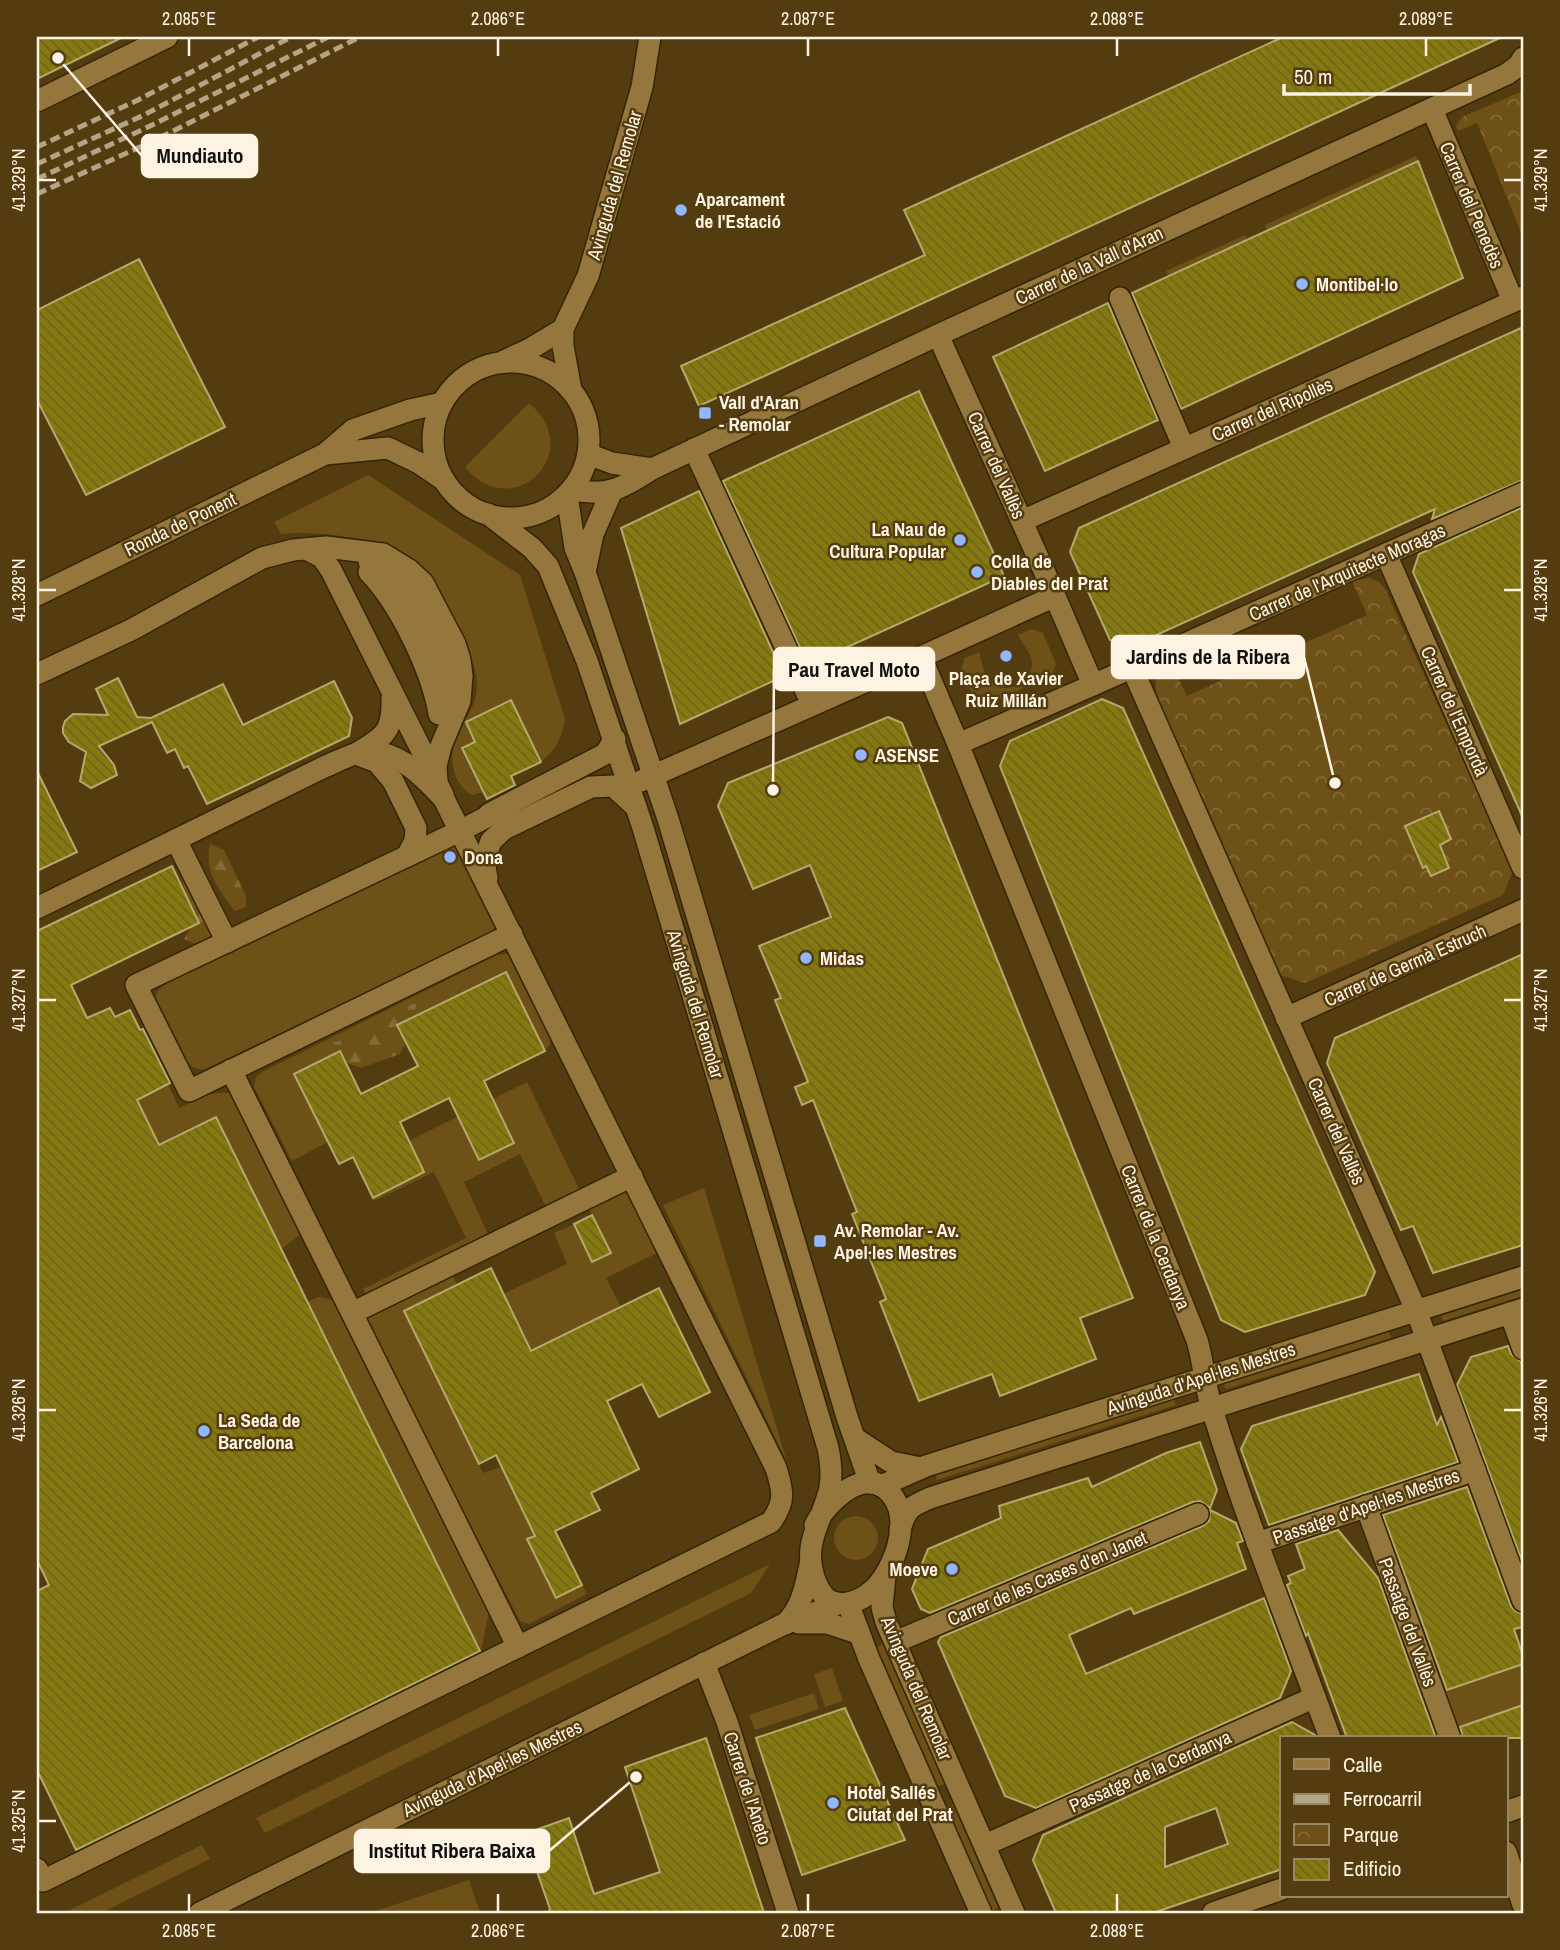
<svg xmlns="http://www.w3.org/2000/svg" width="1560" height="1950" viewBox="0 0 1560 1950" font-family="'Archivo Narrow',sans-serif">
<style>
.grass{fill:#6d5116}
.forest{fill:url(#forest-firs)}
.park{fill:url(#park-crowns)}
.building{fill:url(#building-back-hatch);stroke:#b3ab6c;stroke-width:2;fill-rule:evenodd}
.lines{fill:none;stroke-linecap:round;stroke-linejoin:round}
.minor-casing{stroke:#342506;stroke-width:24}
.minor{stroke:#95773e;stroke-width:21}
.rail{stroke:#b4a487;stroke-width:5;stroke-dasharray:10 5;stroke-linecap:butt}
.ticks{fill:none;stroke:#fdf3e2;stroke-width:2.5}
.poi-dot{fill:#92b7fd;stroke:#533d10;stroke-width:2.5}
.labels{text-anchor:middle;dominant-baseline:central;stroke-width:5;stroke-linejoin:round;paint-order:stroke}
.street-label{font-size:19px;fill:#fdf3e2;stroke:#533d10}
.poi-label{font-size:19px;font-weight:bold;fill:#fdf3e2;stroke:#533d10;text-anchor:start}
.leader{fill:none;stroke:#fdf3e2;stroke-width:2.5}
.callout-dot{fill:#fdf3e2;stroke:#533d10;stroke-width:2.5}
.callout{fill:#fdf3e2;stroke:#fdf3e2;stroke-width:2.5}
.callout-label{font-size:21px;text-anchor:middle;font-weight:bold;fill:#111}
.neatline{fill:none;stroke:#fdf3e2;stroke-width:2.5}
.ticks-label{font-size:18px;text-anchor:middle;fill:#fdf3e2}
</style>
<defs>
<pattern id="forest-firs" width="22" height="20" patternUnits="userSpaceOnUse" patternTransform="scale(1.75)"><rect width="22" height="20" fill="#6d5116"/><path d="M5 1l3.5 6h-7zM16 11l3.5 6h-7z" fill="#836a38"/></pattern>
<pattern id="park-crowns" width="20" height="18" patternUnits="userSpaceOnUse" patternTransform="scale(1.75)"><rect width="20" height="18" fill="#6d5116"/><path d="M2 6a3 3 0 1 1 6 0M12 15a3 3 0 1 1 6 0" fill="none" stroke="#836a38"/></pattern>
<pattern id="building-back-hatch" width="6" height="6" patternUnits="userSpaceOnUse" patternTransform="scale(1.75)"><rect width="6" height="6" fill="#85790e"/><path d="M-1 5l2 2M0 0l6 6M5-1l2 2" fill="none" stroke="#6b6326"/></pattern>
</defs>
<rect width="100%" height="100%" fill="#533d10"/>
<g class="grass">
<polygon points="1416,156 1418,161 1267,230 1265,225"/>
<polygon points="1245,235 1247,240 1168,276 1166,271"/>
<path d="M529,403C588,453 511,525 465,467Z"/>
<path d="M368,475L520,575L565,719C562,738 556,750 541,762L510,700L466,722L475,742L462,748L484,792L472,795C453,785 448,759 456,739C463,720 477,707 477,685C477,663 464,644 454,625C447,611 438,583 427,573C393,539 327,530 281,534L274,522Z"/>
<path d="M1032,629L1043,633L1056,664L1052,675L984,706L975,701L961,668L965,658L979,652C982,662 983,675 991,682C1006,696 1032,684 1032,664C1032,652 1022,645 1018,635Z"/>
<polygon points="450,847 456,847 463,856 495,925 492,932 203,1070 193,1067 183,1059 154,1000 158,991 168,982 438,849"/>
<polygon points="511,953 550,1035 550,1044 545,1051 506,972 294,1074 328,1142 292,1161 254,1087 256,1077 262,1072 497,955"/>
<polygon points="527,1082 580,1191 546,1207 520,1154 464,1182 489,1236 367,1296 363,1289 466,1238 434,1172 374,1201 373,1198 424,1172 415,1153 378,1170 373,1159"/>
<path d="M168,1084L179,1108C196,1100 213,1089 232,1094L300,1226L299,1236L281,1249L216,1117L159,1145L137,1100Z"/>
<polygon points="622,1188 632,1193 659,1252 606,1278 621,1307 531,1351 503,1294 567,1264 554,1233 574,1224 592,1262 611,1253 587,1205"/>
<polygon points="704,1188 787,1462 663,1205"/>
<polygon points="453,1276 457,1285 405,1311 483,1473 501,1467 535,1536 527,1540 556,1598 582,1585 587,1594 529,1624 520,1621 364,1318"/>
<polygon points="1523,1289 1523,1296 1443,1321 1441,1315"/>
<polygon points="318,1297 329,1299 337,1304 489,1611 481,1652 308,1302"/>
<polygon points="1388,1330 1391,1338 1226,1389 1223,1382"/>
<polygon points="1174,1399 1176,1405 937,1480 935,1473"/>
<circle cx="856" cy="1538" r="22"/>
<polygon points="770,1564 751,1593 265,1833 256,1818"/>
<polygon points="883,1644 945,1784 938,1786 877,1647"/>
<polygon points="1523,1664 1523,1705 1454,1729 1441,1693"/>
<polygon points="832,1668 843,1701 825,1707 814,1674"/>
<polygon points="814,1693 819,1709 755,1730 749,1715"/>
<polygon points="953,1804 998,1908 992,1911 946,1807"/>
<polygon points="202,1845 210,1859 101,1913 64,1913"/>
<polygon points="469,1880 480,1913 370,1913"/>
</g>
<g class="forest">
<path d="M210,844L224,850L246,896V907L235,911C220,892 203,870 210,844Z"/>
<path d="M190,868L205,890V922L213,934C202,943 197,946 184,939L194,922L179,871Z"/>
<path d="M416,1004C416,1023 409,1038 400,1054L361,1068L345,1062L333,1043C346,1039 351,1032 362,1025C379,1013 395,1005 416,1004Z"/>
</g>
<g class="park">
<polygon points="1523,91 1523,237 1477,123 1458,131 1456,126 1462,117"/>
<path d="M1369,578L1379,582L1385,589L1513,870L1503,895L1305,983L1280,975L1157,696C1153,681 1158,670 1171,663L1187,696L1367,615L1352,581Z"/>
</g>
<g class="building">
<polygon points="37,37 123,37 37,79"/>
<polygon points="1283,37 1502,37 699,406 681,366 925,255 904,210"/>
<polygon points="1418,161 1463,278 1181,409 1132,293"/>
<polygon points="139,259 225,427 86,495 37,400 37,310"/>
<polygon points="1108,303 1158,420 1045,471 993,357"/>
<polygon points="1523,327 1523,480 1432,519 1435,509 1130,647 1110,640 1070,552 1079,528"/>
<polygon points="919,391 1004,576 808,665 723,481"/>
<polygon points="699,491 784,676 680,724 621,528"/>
<polygon points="1523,507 1523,818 1413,572 1419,554"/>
<polygon points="118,678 137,717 151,718 223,684 243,725 334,681 352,718 349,736 207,804 188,766 184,768 175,749 167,753 152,722 99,746 114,765 117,775 91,788 80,781 86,752 69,742 63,733 63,727 65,721 73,714 108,715 96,689"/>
<polygon points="1102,699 1123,708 1375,1272 1365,1295 1245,1332 1221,1320 1000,766 1010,741"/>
<polygon points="511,700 541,762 511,776 515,785 487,799 462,748 475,742 466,722"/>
<polygon points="888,717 902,723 1133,1298 1080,1318 1096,1359 1000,1396 992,1374 919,1401 880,1302 886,1299 852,1214 857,1212 813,1100 802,1105 795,1087 808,1082 775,1000 781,998 759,946 831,917 810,865 753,889 718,806 728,783"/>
<polygon points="37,771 77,852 37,871"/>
<polygon points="1439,811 1451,839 1440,845 1449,868 1431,876 1426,866 1423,868 1405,826"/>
<polygon points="172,866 199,923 71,985 87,1018 110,1008 115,1017 130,1010 140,1030 143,1029 170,1083 137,1100 159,1145 216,1117 480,1651 76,1850 37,1770 37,1591 49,1585 37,1560 37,931"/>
<polygon points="1523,954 1523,1245 1433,1273 1413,1226 1401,1230 1327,1063 1335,1038"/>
<polygon points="506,972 545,1051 484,1081 514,1143 479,1160 449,1098 400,1122 424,1172 373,1198 353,1157 339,1164 294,1074 340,1051 361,1094 418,1066 397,1025"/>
<polygon points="592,1215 611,1253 592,1262 574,1224"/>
<polygon points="491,1268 531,1351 659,1288 710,1392 659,1417 642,1384 607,1401 639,1469 591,1493 600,1510 555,1531 582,1585 556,1598 527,1539 535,1536 496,1455 479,1464 404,1311"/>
<polygon points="1508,1346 1511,1354 1521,1362 1523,1369 1523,1564 1457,1385 1471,1357"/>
<polygon points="1419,1374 1437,1425 1441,1417 1458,1462 1269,1525 1241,1449 1252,1426"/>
<polygon points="1200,1442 1217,1490 1210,1508 1200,1501 1193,1502 930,1613 921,1609 912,1589 928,1549 1001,1518 999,1506 1088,1478 1092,1487 1166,1453"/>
<polygon points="1467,1487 1511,1606 1515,1611 1523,1614 1523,1627 1514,1629 1523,1656 1523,1664 1447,1690 1383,1515"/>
<polygon points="1210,1510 1236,1523 1243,1541 1237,1543 1246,1569 1134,1614 1131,1608 1069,1635 1086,1674 1264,1598 1291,1671 1280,1698 1036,1808 1005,1796 938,1642 941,1637 1203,1526 1209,1521"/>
<polygon points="1338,1530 1378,1578 1436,1738 1347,1738 1308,1633 1306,1636 1287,1585 1291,1583 1288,1576 1305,1569 1296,1544"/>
<polygon points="1523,1705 1523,1738 1463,1738 1460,1727"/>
<polygon points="845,1708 905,1840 802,1875 756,1738"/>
<path d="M1292,1722L1315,1735L1316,1738H1282V1869L1153,1913H1056L1033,1860L1043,1835ZM1216,1808L1228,1844L1165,1867V1827Z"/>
<polygon points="706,1738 764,1913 548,1913 550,1909 524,1834 569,1818 594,1894 660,1872 625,1767"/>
</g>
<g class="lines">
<g class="minor-casing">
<g id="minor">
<polyline points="37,101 167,37"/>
<polyline points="1432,109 1513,301"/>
<polyline points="1120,298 1184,448"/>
<polyline points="938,335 1045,573 1093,685 958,744 921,657 1055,596"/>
<polyline points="504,361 530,349 563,329"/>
<circle cx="511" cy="440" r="78"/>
<polyline points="571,390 563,346 563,329 588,276 642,87 650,37"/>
<polyline points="694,449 812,704"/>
<polyline points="325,454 388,448 419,463 444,480"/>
<polyline points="588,454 612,463 652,469"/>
<path d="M573,490C608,497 623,488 652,469L938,335L1507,74L1519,65L1523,58"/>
<polyline points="567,495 575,548 585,572 668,819 847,1417 870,1483"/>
<path d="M488,514L532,548L548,566L587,661L643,828L828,1448C831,1463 833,1480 828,1495C818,1529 802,1546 816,1583C820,1591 824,1599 833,1602C847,1607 861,1600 872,1591C894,1571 913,1520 891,1494C866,1463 827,1502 815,1525"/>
<polyline points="1022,521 1523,297"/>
<polyline points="306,549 322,557 331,570 437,781"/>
<polyline points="1386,554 1523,868"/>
<polyline points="369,562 403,586 413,600 444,664 448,689 447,711"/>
<path d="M369,572C400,604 432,671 439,714"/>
<polyline points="585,572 593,534 611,493"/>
<polyline points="37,595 325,454 353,430 410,410 442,403"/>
<polyline points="1132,668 1416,1310 1523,1601"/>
<polyline points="37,674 131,630 262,558 293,550 326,547 383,554 409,570 423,583 455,644 460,660 462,676 460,701 441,746 436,766 437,783 443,795"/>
<polyline points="1093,685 1523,493"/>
<path d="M958,744L1197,1340C1204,1364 1205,1389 1213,1412C1247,1523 1291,1630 1330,1738"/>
<path d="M357,753C386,736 393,731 392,697"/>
<polyline points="361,756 377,762 393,781 416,828 415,841 407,856"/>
<polyline points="641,781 921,657"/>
<polyline points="500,810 460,831 136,985 189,1091 512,934"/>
<polyline points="489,814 605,754 615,739"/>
<polyline points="176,840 227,942"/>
<polyline points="487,878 484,861 491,841 504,829 591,787 613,786 636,807"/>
<path d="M37,908L324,767C334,763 345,757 355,754C393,744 421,774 444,799L776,1468C783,1491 786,1501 771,1522L43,1881L37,1869"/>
<polyline points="1286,1018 1523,910"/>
<polyline points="231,1070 518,1647"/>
<polyline points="352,1313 632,1176"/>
<polyline points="1510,1313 1523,1349"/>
<polyline points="856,1439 891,1462 921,1468"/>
<polyline points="881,1486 926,1466 1523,1277"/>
<polyline points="1366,1506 1450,1738"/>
<path d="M900,1530C906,1508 910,1507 930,1498L1523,1309"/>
<polyline points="1257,1543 1475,1470"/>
<polyline points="885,1576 882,1607 886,1622 1014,1913"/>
<polyline points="848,1603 869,1659 981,1913"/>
<polyline points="799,1623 827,1623 858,1633"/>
<path d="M785,1624C802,1608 805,1587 810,1565"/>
<polyline points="895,1642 1198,1514"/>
<polyline points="704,1663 727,1722 788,1913"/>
<polyline points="1506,1812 1523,1806"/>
<polyline points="985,1845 1315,1697"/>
<polyline points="1506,1852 1523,1905"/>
<polyline points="200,1913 782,1625 838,1604"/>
<polyline points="1213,1913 1282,1889"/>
</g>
</g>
<use href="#minor" class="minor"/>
<g class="rail">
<polyline points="37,147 138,100 258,37"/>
<polyline points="37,164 144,115 291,37"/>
<polyline points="37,179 148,127 328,37"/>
<polyline points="37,194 153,141 360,37"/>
</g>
</g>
<path class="ticks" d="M189,38V56M498,38V56M808,38V56M1117,38V56M1426,38V56M38,180H56M1504,180H1522M38,590H56M1504,590H1522M38,1000H56M1504,1000H1522M38,1410H56M1504,1410H1522M38,1821H56M189,1894V1912M498,1894V1912M808,1894V1912M1117,1894V1912"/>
<g class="poi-dot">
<circle cx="681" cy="210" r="7"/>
<circle cx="1302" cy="284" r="7"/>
<rect x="698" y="406" width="14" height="14" rx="3.5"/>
<circle cx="960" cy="540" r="7"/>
<circle cx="977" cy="572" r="7"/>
<circle cx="1006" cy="656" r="7"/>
<circle cx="861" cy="755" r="7"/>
<circle cx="450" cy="857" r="7"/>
<circle cx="806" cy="958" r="7"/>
<rect x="813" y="1234" width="14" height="14" rx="3.5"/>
<circle cx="204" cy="1431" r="7"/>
<circle cx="952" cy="1569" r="7"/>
<circle cx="833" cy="1803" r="7"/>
</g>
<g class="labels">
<g class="street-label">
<text transform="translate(614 185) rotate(-74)">Avinguda del Remolar</text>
<text transform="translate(1472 205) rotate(67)">Carrer del Penedès</text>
<text transform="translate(1089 265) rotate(-25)">Carrer de la Vall d'Aran</text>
<text transform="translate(1272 409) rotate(-24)">Carrer del Ripollès</text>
<text transform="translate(997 465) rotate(66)">Carrer del Vallès</text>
<text transform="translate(180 524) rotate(-26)">Ronda de Ponent</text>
<text transform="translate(1347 572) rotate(-24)">Carrer de l'Arquitecte Moragas</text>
<text transform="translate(1455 711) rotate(66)">Carrer de l'Empordà</text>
<text transform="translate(1405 965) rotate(-24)">Carrer de Germà Estruch</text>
<text transform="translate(696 1004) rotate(73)">Avinguda del Remolar</text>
<text transform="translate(1337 1131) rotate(66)">Carrer del Vallès</text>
<text transform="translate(1156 1237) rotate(68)">Carrer de la Cerdanya</text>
<text transform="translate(1201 1378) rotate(-18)">Avinguda d'Apel·les Mestres</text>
<text transform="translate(1366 1506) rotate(-19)">Passatge d'Apel·les Mestres</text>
<text transform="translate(1047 1578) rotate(-23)">Carrer de les Cases d'en Janet</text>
<text transform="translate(1408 1622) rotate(70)">Passatge del Vallès</text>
<text transform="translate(917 1688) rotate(67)">Avinguda del Remolar</text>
<text transform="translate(492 1768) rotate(-26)">Avinguda d'Apel·les Mestres</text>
<text transform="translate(1150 1771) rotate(-24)">Passatge de la Cerdanya</text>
<text transform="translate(748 1788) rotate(72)">Carrer de l'Aneto</text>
</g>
<g class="poi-label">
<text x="695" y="199">Aparcament<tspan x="695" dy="22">de l'Estació</tspan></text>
<text x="1316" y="284">Montibel·lo</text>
<text x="719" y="402">Vall d'Aran<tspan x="719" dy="22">- Remolar</tspan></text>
<text x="946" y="529" text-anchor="end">La Nau de<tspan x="946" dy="22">Cultura Popular</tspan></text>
<text x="991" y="561">Colla de<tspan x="991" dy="22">Diables del Prat</tspan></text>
<text x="1006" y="678" text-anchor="middle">Plaça de Xavier<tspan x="1006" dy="22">Ruiz Millán</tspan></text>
<text x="875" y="755">ASENSE</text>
<text x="464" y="857">Dona</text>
<text x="820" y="958">Midas</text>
<text x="834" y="1230">Av. Remolar - Av.<tspan x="834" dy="22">Apel·les Mestres</tspan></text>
<text x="218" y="1420">La Seda de<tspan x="218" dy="22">Barcelona</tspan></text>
<text x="938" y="1569" text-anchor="end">Moeve</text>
<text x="847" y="1792">Hotel Sallés<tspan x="847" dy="22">Ciutat del Prat</tspan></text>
</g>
</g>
<path class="leader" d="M58 58L142 156M1335 783L1304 657M773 790L774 669M636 1777L549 1851"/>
<g class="callout-dot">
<circle cx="58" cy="58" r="7"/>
<circle cx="1335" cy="783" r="7"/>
<circle cx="773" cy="790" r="7"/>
<circle cx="636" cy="1777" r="7"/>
</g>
<g class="callout">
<rect x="142" y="135" width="115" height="42" rx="7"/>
<rect x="1112" y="636" width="192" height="42" rx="7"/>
<rect x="774" y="648" width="160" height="42" rx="7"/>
<rect x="355" y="1830" width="194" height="42" rx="7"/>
</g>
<g class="callout-label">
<text x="200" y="163">Mundiauto</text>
<text x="1208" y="664">Jardins de la Ribera</text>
<text x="854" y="677">Pau Travel Moto</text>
<text x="452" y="1858">Institut Ribera Baixa</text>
</g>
<rect width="1560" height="1950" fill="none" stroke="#533d10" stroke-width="77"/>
<rect x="1280" y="1736" width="228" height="161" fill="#533d10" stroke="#978664" stroke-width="2"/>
<rect x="1294" y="1759" width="35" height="10" fill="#95773e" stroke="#978664" stroke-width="2"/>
<text x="1343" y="1772" font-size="21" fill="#fdf3e2">Calle</text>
<rect x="1294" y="1794" width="35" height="10" fill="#b4a487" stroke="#978664" stroke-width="2"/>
<text x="1343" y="1806" font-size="21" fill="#fdf3e2">Ferrocarril</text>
<rect x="1294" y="1824" width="35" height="21" fill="url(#park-crowns)" stroke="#978664" stroke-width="2"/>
<text x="1343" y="1842" font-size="21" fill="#fdf3e2">Parque</text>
<rect x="1294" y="1859" width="35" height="21" fill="url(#building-back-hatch)" stroke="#978664" stroke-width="2"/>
<text x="1343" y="1876" font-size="21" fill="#fdf3e2">Edificio</text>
<path d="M1284 84v10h186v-10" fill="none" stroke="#fdf3e2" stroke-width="3.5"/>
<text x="1294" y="84" font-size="21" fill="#fdf3e2" stroke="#533d10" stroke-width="5" paint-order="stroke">50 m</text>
<rect x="38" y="38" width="1484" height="1874" class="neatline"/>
<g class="ticks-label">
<text x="189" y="25">2.085°E</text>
<text x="498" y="25">2.086°E</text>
<text x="808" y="25">2.087°E</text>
<text x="1117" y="25">2.088°E</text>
<text x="1426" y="25">2.089°E</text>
<text transform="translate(19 180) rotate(-90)" y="6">41.329°N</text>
<text transform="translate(1541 180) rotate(-90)" y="6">41.329°N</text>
<text transform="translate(19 590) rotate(-90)" y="6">41.328°N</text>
<text transform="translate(1541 590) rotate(-90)" y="6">41.328°N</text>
<text transform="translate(19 1000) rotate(-90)" y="6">41.327°N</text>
<text transform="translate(1541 1000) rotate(-90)" y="6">41.327°N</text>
<text transform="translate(19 1410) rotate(-90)" y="6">41.326°N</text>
<text transform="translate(1541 1410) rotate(-90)" y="6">41.326°N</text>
<text transform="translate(19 1821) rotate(-90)" y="6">41.325°N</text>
<text x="189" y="1937">2.085°E</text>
<text x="498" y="1937">2.086°E</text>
<text x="808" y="1937">2.087°E</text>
<text x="1117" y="1937">2.088°E</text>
</g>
</svg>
